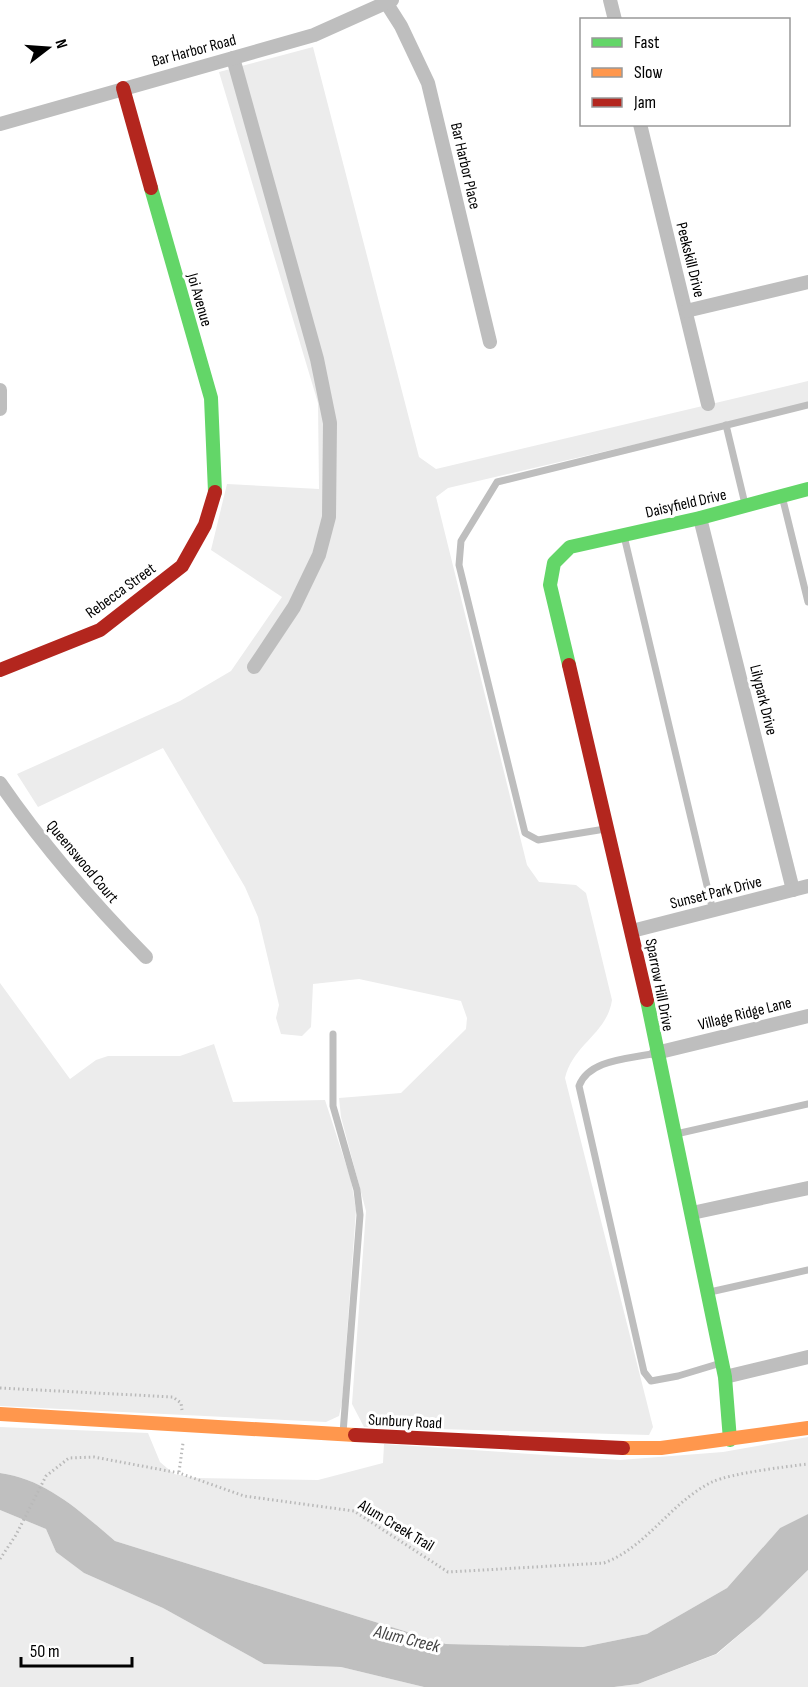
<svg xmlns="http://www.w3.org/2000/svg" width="808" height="1687" viewBox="0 0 808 1687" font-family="'Sofia Sans Condensed',sans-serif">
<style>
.green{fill:#ececec}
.water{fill:#bfbfbf}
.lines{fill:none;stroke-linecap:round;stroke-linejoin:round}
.path{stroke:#b9b9b9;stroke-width:3;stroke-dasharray:1.5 3;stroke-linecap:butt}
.lane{stroke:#bebebe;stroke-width:7}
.street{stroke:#bebebe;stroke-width:14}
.fast{stroke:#63d668;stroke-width:14}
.slow{stroke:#ff974d;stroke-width:14}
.jam{stroke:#b3261e;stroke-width:14}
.labels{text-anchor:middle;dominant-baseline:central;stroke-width:6;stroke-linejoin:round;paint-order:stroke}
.street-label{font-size:16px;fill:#000;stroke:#fff}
.water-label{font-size:18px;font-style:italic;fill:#444;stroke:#fff}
</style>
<rect width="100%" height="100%" fill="#fff"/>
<g class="green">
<path d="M313,47L419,457L436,469L808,381V404L448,488L436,497L527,865L539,882L576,885L586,893L612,1000C607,1034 573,1044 565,1078L653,1427L649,1435L364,1427L352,1404L366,1211L341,1117L339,1098L401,1093L466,1029L467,1018L461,1001L359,979L313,984L311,1027L302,1036L281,1034L276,1018L279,1005L258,917L245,887L163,748L38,807L17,774L180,701L231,671L282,597L211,550L227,484L319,489L318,403L219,72Z"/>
<polygon points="0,983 70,1079 96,1060 108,1056 180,1056 214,1044 233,1102 325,1100 351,1180 356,1210 342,1402 339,1416 326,1422 0,1406"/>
<path d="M0,1427L148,1433L160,1462L174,1474L196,1478L318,1480L383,1463L384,1444L620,1460L723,1452L808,1437V1514L780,1528L727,1588L647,1634L583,1647L446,1644L115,1541C81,1512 46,1479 0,1473Z"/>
<polygon points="0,1510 46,1529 56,1552 84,1573 163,1608 264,1664 341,1667 424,1687 0,1687"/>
<polygon points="808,1570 808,1687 614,1687 638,1684 717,1654 760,1617"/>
</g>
<path class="water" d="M0,1473C46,1479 81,1512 115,1541L446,1644L583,1647L647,1634L727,1588L780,1528L808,1514V1570L760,1617L716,1654L638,1684L614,1687H424L341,1667L264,1664L163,1608L84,1573L56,1552L46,1529L0,1510Z"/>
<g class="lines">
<g class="path">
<polyline points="0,1388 173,1397 181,1403 182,1410"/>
<polyline points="179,1472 183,1443"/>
<path d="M0,1559L16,1535L46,1476L69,1458L94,1457L179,1473L244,1496L354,1511L448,1572L604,1563C647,1547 671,1502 712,1482C732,1473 784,1467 808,1464"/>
</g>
<g class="lane">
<polyline points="726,425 745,504"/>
<polyline points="782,496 808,602"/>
<polyline points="624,536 713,911"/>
<polyline points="605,829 538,840 525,833 459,565 461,541 497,482 808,405"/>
<polyline points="333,1034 333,1106 357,1190 360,1215 343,1433"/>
<path d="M656,1053C630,1059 589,1059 579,1086L644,1372L651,1381L678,1376L721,1363"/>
<polyline points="676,1134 808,1104"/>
<polyline points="710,1292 808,1270"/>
</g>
<g class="street">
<polyline points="610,0 615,20"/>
<polyline points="387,4 401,26 428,83 490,342"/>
<polyline points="233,58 317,359 330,423 329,517 319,555 294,607 254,667"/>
<polyline points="0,124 314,35 392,0"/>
<polyline points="640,124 708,404"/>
<polyline points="686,311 808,282"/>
<polyline points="0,390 0,409"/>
<polyline points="700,518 793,890"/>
<path d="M0,783C44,847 92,902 146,957"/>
<polyline points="632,931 808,886"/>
<polyline points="656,1053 808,1016"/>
<polyline points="692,1213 808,1188"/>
<polyline points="725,1377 808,1357"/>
</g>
<g class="fast">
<polyline points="151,188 211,398 215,492"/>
<polyline points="569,665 550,585 554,563 570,547 700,518 808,489"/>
<polyline points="647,1000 725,1377 730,1440"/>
</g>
<g class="slow">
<polyline points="0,1414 355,1435"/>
<polyline points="623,1448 661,1448 808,1428"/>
</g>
<g class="jam">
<polyline points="123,88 151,188"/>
<polyline points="569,665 647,1000"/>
<polyline points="0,670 100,630 182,566 205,525 215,492"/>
<polyline points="355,1435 623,1448"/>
</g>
</g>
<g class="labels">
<g class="street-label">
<text transform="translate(194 51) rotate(-15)">Bar Harbor Road</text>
<text transform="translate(465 166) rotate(77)">Bar Harbor Place</text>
<text transform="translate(690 260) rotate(76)">Peekskill Drive</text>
<text transform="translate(199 300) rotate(74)">Joi Avenue</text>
<text transform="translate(686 504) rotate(-13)">Daisyfield Drive</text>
<text transform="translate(121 591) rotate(-36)">Rebecca Street</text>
<text transform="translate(763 700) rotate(76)">Lilypark Drive</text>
<text transform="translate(82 862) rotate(50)">Queenswood Court</text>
<text transform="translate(716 893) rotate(-14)">Sunset Park Drive</text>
<text transform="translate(659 985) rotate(79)">Sparrow Hill Drive</text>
<text transform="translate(745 1014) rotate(-14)">Village Ridge Lane</text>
<text transform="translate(405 1422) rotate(3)">Sunbury Road</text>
<text transform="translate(396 1526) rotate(31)">Alum Creek Trail</text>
</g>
<g class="water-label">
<text transform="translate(407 1639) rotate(14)">Alum Creek</text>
</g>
</g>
<rect x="580" y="18" width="210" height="108" fill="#ffffff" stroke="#999999" stroke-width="1.5"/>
<rect x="592" y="38" width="30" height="9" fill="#63d668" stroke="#999999" stroke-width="1.5"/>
<text x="634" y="48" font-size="18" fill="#000000">Fast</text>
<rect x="592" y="68" width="30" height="9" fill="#ff974d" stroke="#999999" stroke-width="1.5"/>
<text x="634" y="78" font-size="18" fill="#000000">Slow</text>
<rect x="592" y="98" width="30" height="9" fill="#b3261e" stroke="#999999" stroke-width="1.5"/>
<text x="634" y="108" font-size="18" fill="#000000">Jam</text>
<g transform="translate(48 48) rotate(73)" stroke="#ffffff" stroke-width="4.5" paint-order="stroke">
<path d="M0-4.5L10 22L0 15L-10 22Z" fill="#000000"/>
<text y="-9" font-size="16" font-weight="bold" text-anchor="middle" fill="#000000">N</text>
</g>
<path d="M21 1657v9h111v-9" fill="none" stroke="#000000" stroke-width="3"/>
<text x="30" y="1657" font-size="18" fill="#000000" stroke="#ffffff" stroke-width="4.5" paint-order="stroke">50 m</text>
</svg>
